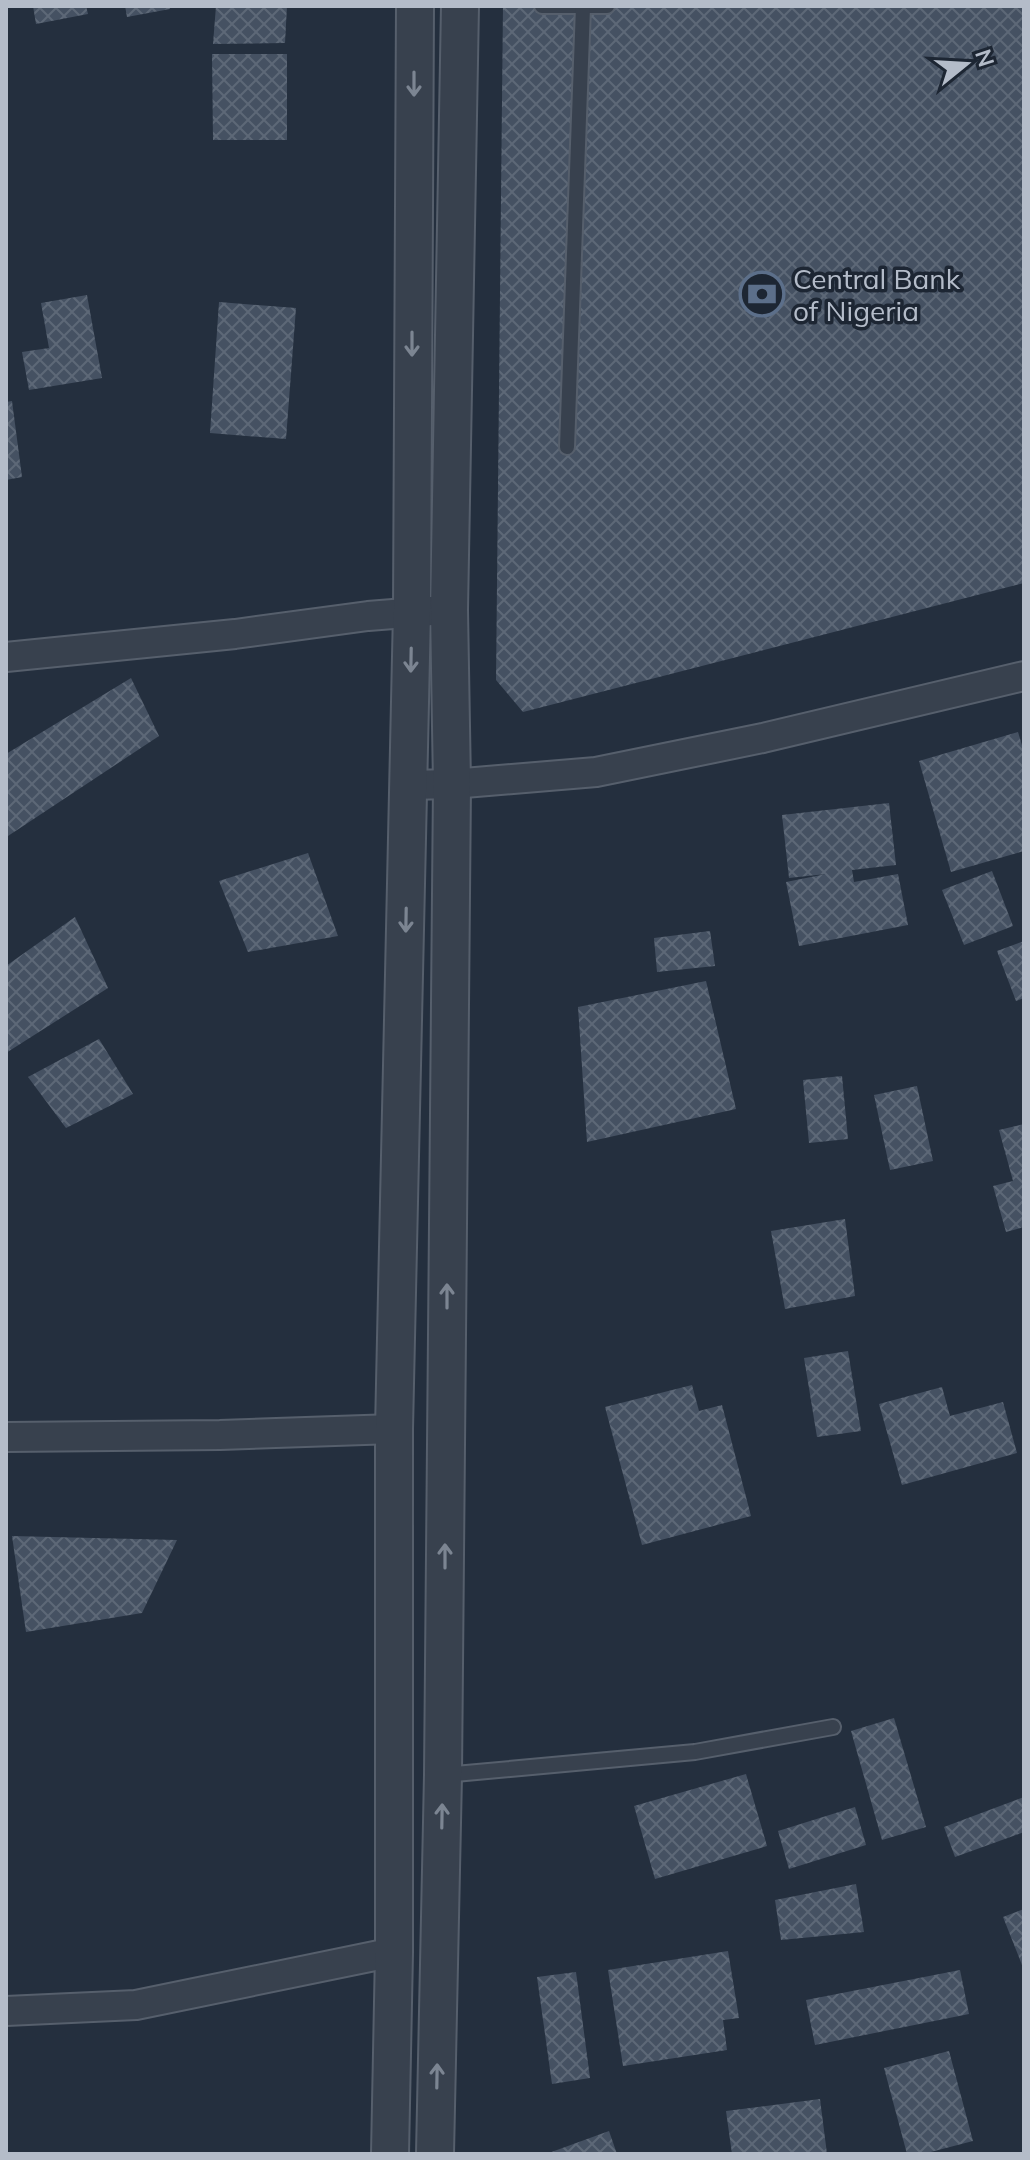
<svg xmlns="http://www.w3.org/2000/svg" width="1030" height="2160" viewBox="0 0 1030 2160" font-family="Mulish,sans-serif">
<style>
.building{fill:url(#building-cross-hatch)}
.lines{fill:none;stroke-linecap:round;stroke-linejoin:round}
.service-casing{stroke:#565f6c;stroke-width:18}
.minor-casing{stroke:#565f6c;stroke-width:32}
.tertiary-casing{stroke:#565f6c;stroke-width:40}
.service{stroke:#38414e;stroke-width:14}
.minor{stroke:#38414e;stroke-width:28}
.tertiary{stroke:#38414e;stroke-width:36}
.oneway{stroke:#7c8592}
.labels{text-anchor:middle;dominant-baseline:central;stroke-width:7;stroke-linejoin:round;paint-order:stroke}
.poi-label{font-size:28px;fill:#b4bcc9;stroke:#1d2633;text-anchor:start}
</style>
<defs>
<pattern id="building-cross-hatch" width="8" height="8" patternUnits="userSpaceOnUse" patternTransform="scale(2)"><rect width="8" height="8" fill="#455162"/><path d="M0 0l8 8M0 8l8-8" fill="none" stroke="#5d6877"/></pattern>
</defs>
<rect width="100%" height="100%" fill="#242f3e"/>
<g class="building">
<polygon points="33,6 86,6 88,14 36,24"/>
<polygon points="125,6 169,6 170,9 127,17"/>
<polygon points="216,6 287,6 285,43 213,44"/>
<polygon points="503,6 1024,6 1024,583 523,712 496,680"/>
<polygon points="212,54 287,54 287,140 213,140"/>
<polygon points="87,295 102,378 29,390 22,352 49,348 41,303"/>
<polygon points="219,302 296,308 286,439 210,433"/>
<polygon points="12,401 22,477 6,480 6,402"/>
<polygon points="131,678 159,736 8,836 6,754"/>
<polygon points="1018,732 1024,752 1024,851 951,872 919,761"/>
<polygon points="889,803 896,865 852,870 854,882 898,874 908,925 799,946 786,882 826,874 789,878 782,815"/>
<polygon points="308,853 338,936 248,952 219,881"/>
<polygon points="992,871 1013,926 964,945 942,890"/>
<polygon points="75,917 108,988 6,1053 6,966"/>
<polygon points="710,931 715,966 657,972 654,938"/>
<polygon points="1024,941 1024,998 1016,1001 997,951"/>
<polygon points="706,981 736,1109 587,1142 578,1007"/>
<polygon points="99,1039 133,1094 66,1128 28,1077"/>
<polygon points="842,1076 848,1139 809,1143 803,1080"/>
<polygon points="917,1086 933,1161 890,1170 874,1095"/>
<polygon points="1024,1124 1024,1227 1006,1232 993,1186 1013,1181 999,1130"/>
<polygon points="845,1219 855,1296 785,1309 771,1231"/>
<polygon points="848,1351 861,1431 817,1437 804,1358"/>
<polygon points="692,1385 699,1411 722,1405 751,1516 642,1545 605,1407"/>
<polygon points="942,1387 950,1416 1003,1402 1017,1453 902,1485 879,1404"/>
<polygon points="12,1536 177,1540 142,1613 26,1632"/>
<polygon points="894,1718 926,1827 882,1840 851,1731"/>
<polygon points="746,1774 767,1846 655,1879 634,1806"/>
<polygon points="1024,1797 1024,1832 955,1857 944,1827"/>
<polygon points="855,1807 866,1845 789,1869 778,1831"/>
<polygon points="856,1884 864,1932 781,1940 775,1900"/>
<polygon points="1024,1909 1024,1970 1003,1917"/>
<polygon points="728,1951 739,2018 723,2020 727,2050 623,2066 608,1970"/>
<polygon points="960,1970 969,2014 815,2045 806,2000"/>
<polygon points="576,1972 590,2078 552,2084 537,1977"/>
<polygon points="949,2051 973,2141 923,2154 907,2154 884,2068"/>
<polygon points="820,2099 827,2154 732,2154 726,2111"/>
<polygon points="609,2131 617,2154 546,2154"/>
</g>
<g class="lines">
<g class="service-casing">
<g id="service">
<polyline points="542,6 607,6"/>
<polyline points="567,447 583,7"/>
<polyline points="444,1775 695,1752 833,1727"/>
</g>
</g>
<g class="minor-casing">
<g id="minor">
<polyline points="6,657 235,634 368,616 431,611"/>
<polyline points="409,785 452,784 596,772 763,738 1024,676"/>
<polyline points="6,1437 220,1435 394,1429"/>
<polyline points="6,2011 136,2005 394,1952"/>
</g>
</g>
<g class="tertiary-casing">
<g id="tertiary">
<polyline points="390,2154 394,1952 394,1429 412,611 415,6"/>
<polyline points="435,2154 443,1775 452,784 449,610 460,6"/>
</g>
</g>
<use href="#service" class="service"/>
<use href="#minor" class="minor"/>
<use href="#tertiary" class="tertiary"/>
</g>
<defs><path id="oneway-shaft" d="M-6 0H5M1.5-3L5.5 0L1.5 3" fill="none" stroke-width="1.6" stroke-linecap="round" stroke-linejoin="round" transform="scale(2)"/></defs>
<g class="oneway">
<use href="#oneway-shaft" transform="translate(414 84) rotate(90)"/>
<use href="#oneway-shaft" transform="translate(412 344) rotate(90)"/>
<use href="#oneway-shaft" transform="translate(411 660) rotate(91)"/>
<use href="#oneway-shaft" transform="translate(406 920) rotate(91)"/>
<use href="#oneway-shaft" transform="translate(447 1296) rotate(-90)"/>
<use href="#oneway-shaft" transform="translate(445 1556) rotate(-90)"/>
<use href="#oneway-shaft" transform="translate(442 1816) rotate(-89)"/>
<use href="#oneway-shaft" transform="translate(437 2076) rotate(-89)"/>
</g>
<defs>
<g id="bank-ring" transform="scale(2.3)"><circle r="9.5" fill="#1d2633" stroke="#5c6f8a" stroke-width="1.5"/><path d="M-6-4H6V4H-6ZM0-2.3a2.3 2.3 0 1 0 0 4.6a2.3 2.3 0 1 0 0-4.6Z" fill="#5c6f8a"/></g>
</defs>
<g fill-rule="evenodd">
<use href="#bank-ring" x="762" y="294"/>
</g>
<g class="labels">
<g class="poi-label">
<text x="793" y="278">Central Bank<tspan x="793" dy="32">of Nigeria</tspan></text>
</g>
</g>
<rect width="1030" height="2160" fill="none" stroke="#b4bcc9" stroke-width="16"/>
<g transform="translate(966 64) rotate(72)" stroke="#1d2633" stroke-width="6" paint-order="stroke">
<path d="M0-6L14 30L0 20L-14 30Z" fill="#b4bcc9"/>
<text y="-12" font-size="22" font-weight="bold" text-anchor="middle" fill="#b4bcc9">N</text>
</g>
</svg>
